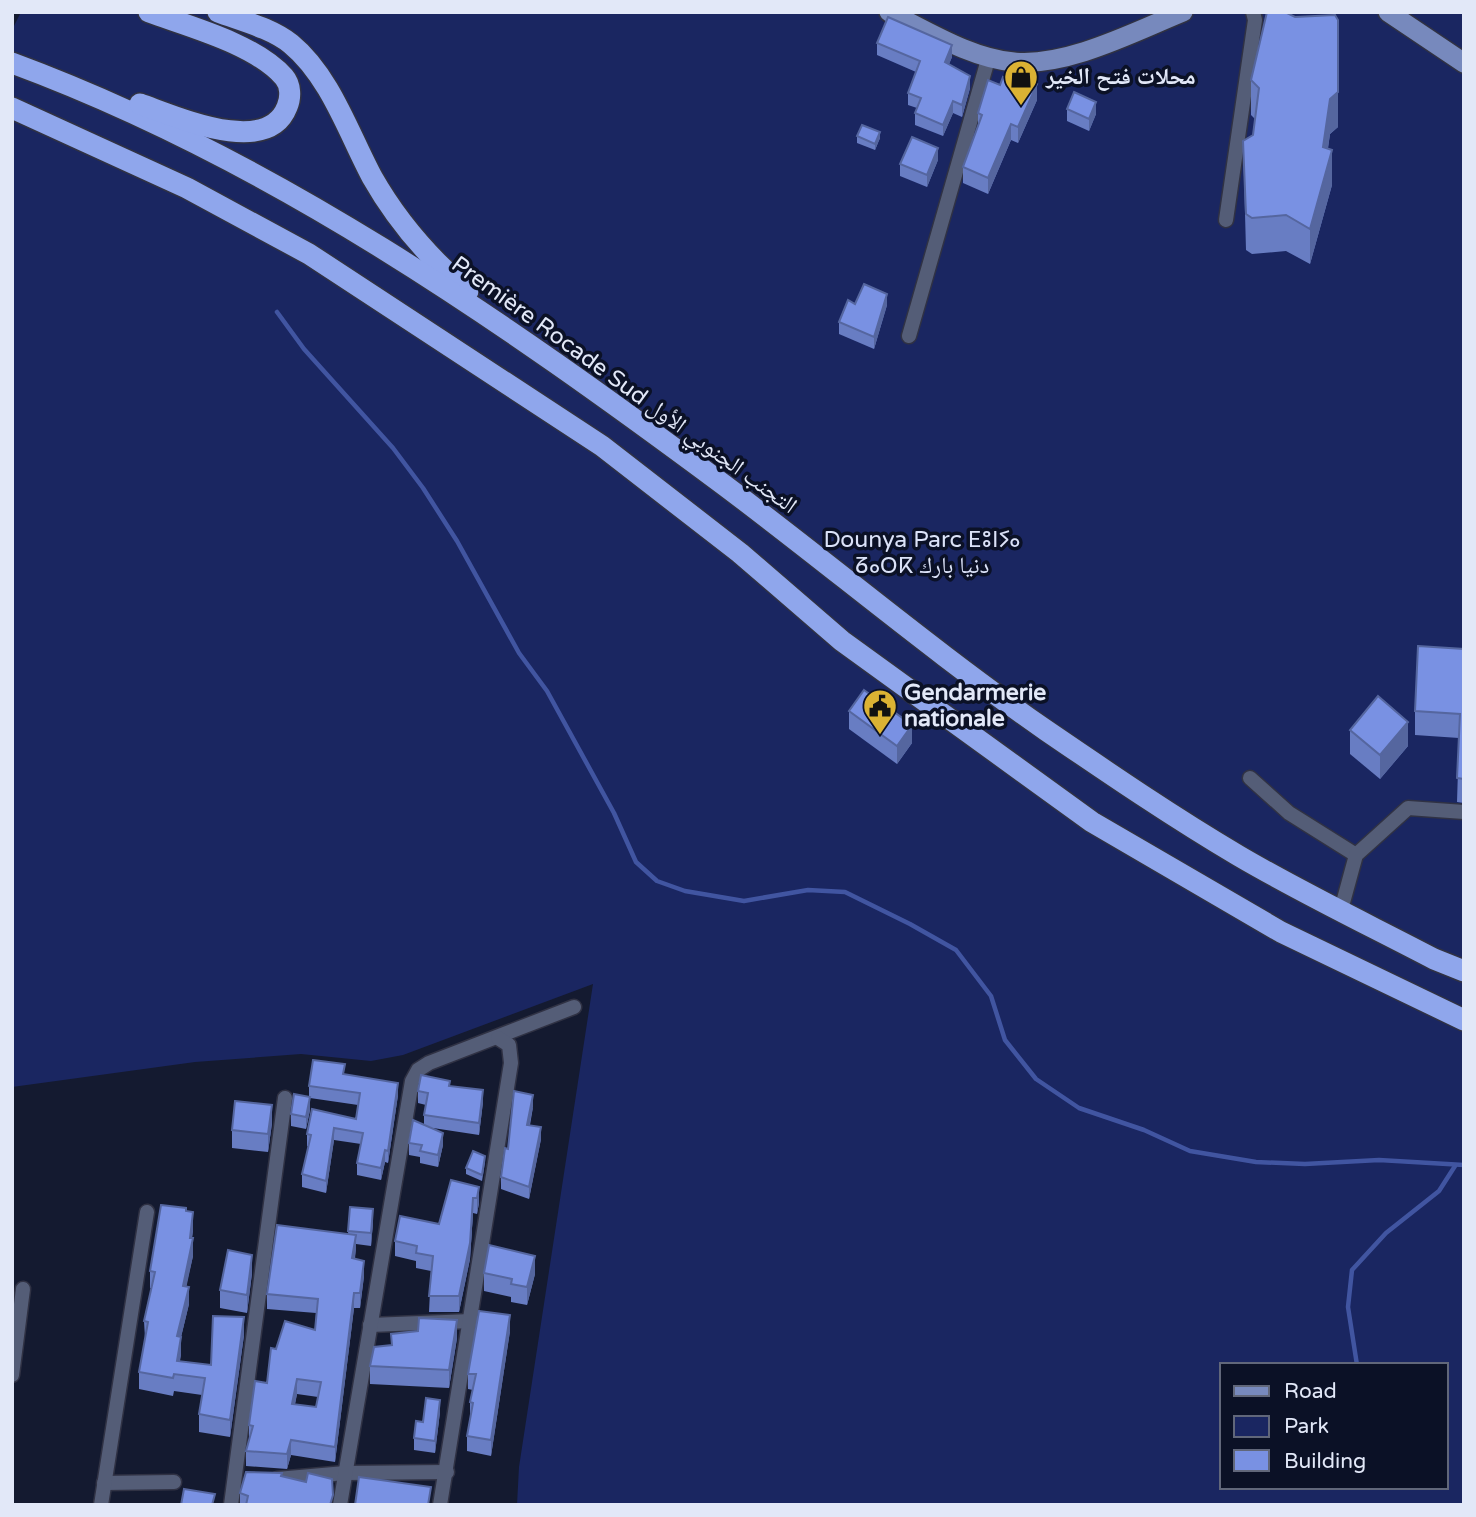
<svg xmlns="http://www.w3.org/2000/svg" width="1476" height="1517" viewBox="0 0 1476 1517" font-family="'Varela Round','Noto Naskh Arabic','Noto Sans Tifinagh',sans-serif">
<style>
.green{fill:#1a2661;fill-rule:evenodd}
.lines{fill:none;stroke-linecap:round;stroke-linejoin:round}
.stream{stroke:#4155a1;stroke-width:4.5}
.minor-casing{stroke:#303244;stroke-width:17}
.primary-casing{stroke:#303244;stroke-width:22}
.motorway-casing{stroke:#303244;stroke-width:24}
.minor{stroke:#545d77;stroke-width:14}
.primary{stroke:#7789bd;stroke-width:19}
.motorway{stroke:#8fa6ec;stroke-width:21}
.wall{fill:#687dc3;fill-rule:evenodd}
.shaded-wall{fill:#55669f}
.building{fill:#7991e3;stroke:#55669f;stroke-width:2;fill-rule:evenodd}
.labels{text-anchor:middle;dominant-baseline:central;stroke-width:7;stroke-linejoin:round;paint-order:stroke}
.poi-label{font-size:23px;font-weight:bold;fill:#e2e8f8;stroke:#0b1126;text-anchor:start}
.street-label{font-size:23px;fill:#e2e8f8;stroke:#0b1126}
.park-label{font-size:23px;fill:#dbe2f8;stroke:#0b1126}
</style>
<rect width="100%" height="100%" fill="#141a30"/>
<path class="green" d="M21,12H1464V1505H517L519,1467L593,984L403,1055L371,1061L301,1054L195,1062L12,1087V30ZM1222,1365H1446V1487H1222Z"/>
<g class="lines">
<g class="stream">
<polyline points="277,312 304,349 393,448 423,488 457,541 519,653 547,691 614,813 636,862 657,881 685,891 744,901 808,890 845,892 910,924 956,950 991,996 1005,1040 1036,1079 1079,1108 1144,1130 1190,1151 1256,1162 1305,1164 1379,1160 1464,1165"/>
<polyline points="1357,1365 1348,1307 1352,1270 1386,1233 1439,1191 1455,1166"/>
</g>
<g class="minor-casing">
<g id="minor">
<polyline points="1226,220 1255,20 1253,12"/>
<polyline points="909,336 989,56"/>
<polyline points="1250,778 1289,813 1356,855"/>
<polyline points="1341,910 1356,855 1408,808 1464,812"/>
<polyline points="370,1325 471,1321"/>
<polyline points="12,1375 23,1289"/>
<polyline points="277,1479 345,1473 447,1472"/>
<polyline points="104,1483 174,1482"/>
<polyline points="101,1505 147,1212"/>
<polyline points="231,1505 285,1098"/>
<polyline points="340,1505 412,1081 418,1070 429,1063 574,1007"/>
<polyline points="440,1505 511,1063 509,1045 498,1038"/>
</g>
</g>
<g class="primary-casing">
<g id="primary">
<path d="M889,12C928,31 970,58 1014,62C1067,67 1134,32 1183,12"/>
<polyline points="1388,12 1464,63"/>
</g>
</g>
<g class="motorway-casing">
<g id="motorway">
<path d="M218,12C242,21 271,28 291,44C330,76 349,134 372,177C397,221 430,259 468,291"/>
<path d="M12,63C272,159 503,321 724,485C832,566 936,654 1047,731C1110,774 1173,817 1239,856C1302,893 1369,925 1434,959L1464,971"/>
<path d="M140,104C175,116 267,158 287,107C291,98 291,85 284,77C255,44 190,27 149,12"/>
<polyline points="12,108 187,188 309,254 602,446 740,553 842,641 1092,822 1281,932 1464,1020"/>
</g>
</g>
<use href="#minor" class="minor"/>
<use href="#primary" class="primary"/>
<use href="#motorway" class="motorway"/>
</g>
<g class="wall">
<polygon points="877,43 952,57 949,64 970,88 962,117 953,113 943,136 915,125 915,113 917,108 908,105 908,93 916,72 877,55"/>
<polygon points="1251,80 1338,127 1330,134 1328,148 1332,185 1310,264 1286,251 1252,254 1246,250 1243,141 1253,135 1255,119 1251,115"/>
<polygon points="1037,100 1018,143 1011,140 988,194 963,183 963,167 978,125 978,113"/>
<polygon points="1067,109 1096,114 1089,131 1067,121"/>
<polygon points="857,136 880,138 875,150 857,143"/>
<polygon points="938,160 927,187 900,176 900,164"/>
<polygon points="855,304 887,305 874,349 839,334 839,322"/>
<polygon points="1464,649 1464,803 1457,802 1459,738 1415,735 1415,711"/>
<polygon points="849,711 912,743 897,764 849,729"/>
<polygon points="1350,730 1408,746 1380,779 1350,754"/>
<polygon points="345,1075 398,1095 388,1163 385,1162 381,1180 357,1175 357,1163 361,1144 334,1140 326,1193 302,1187 302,1174 309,1147 307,1146 307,1134 356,1119 358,1105 310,1098 310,1110 306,1129 291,1126 291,1114 309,1097 309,1086"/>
<polygon points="450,1086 483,1102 479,1135 433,1128 443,1145 438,1167 420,1163 420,1157 409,1155 409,1143 424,1125 424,1115 426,1105 418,1103 418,1091"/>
<polygon points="533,1107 530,1125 541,1139 529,1199 501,1189 501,1177 508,1149"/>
<polygon points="272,1123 268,1152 232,1148 232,1130"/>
<polygon points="485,1162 482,1181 466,1174 466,1168"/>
<polygon points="479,1187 479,1203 477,1214 473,1213 470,1259 459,1312 429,1312 431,1271 416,1268 416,1261 395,1256 395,1241 439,1224"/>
<path d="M350,1207L373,1222L371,1246L356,1244L355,1259L364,1276L360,1308H354L335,1462L291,1455L287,1469L246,1466V1451L249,1439V1425L267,1383L276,1349L315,1330L316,1313L267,1309V1294L348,1234ZM297,1394L318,1397L316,1407L295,1404Z"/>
<polygon points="186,1211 193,1230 192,1238 193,1256 186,1286 189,1304 181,1337 181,1354 180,1361 211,1365 244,1335 230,1437 199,1432 199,1414 202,1395 174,1391 173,1396 139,1389 139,1372 145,1338 144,1321 152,1288 150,1288 150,1271"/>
<polygon points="252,1273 247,1313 220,1308 220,1290"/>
<polygon points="484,1273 535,1274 527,1305 511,1302 511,1297 484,1291"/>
<polygon points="510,1331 491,1456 467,1451 467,1436 470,1418 470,1402 473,1390 468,1389 468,1374"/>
<polygon points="391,1334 457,1338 449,1388 370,1384 370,1366 391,1345"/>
<polygon points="440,1412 435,1453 414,1450 414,1438 423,1422"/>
<polygon points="282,1476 333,1505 240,1505 240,1493"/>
</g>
<g class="shaded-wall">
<polygon points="1338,20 1338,127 1330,134 1323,182 1323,147"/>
<polygon points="952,45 952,57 945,74 945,62"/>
<polygon points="970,76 970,88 962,117 962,105"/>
<polygon points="1037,84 1037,100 1018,143 1018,127"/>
<polygon points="953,101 953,113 943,136 943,125"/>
<polygon points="1096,102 1096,114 1089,131 1089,119"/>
<polygon points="1011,124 1011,140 988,194 988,178"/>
<polygon points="880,132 880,138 875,150 875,144"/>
<polygon points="938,148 938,160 927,187 927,175"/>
<polygon points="1332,150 1332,185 1310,264 1310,229"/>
<polygon points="887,294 887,305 874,349 874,337"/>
<polygon points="1408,722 1408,746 1380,779 1380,755"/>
<polygon points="912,725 912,743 897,764 897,746"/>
<polygon points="398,1083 398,1095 388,1163 388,1151"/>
<polygon points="483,1090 483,1102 479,1135 479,1123"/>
<polygon points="533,1095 533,1107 527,1137 527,1125"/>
<polygon points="310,1097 310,1110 306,1129 306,1117"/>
<polygon points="272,1105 272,1123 268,1152 268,1134"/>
<polygon points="541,1127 541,1139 529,1199 529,1187"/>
<polygon points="334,1128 334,1140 326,1193 326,1181"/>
<polygon points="443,1133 443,1145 438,1167 438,1155"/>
<polygon points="385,1150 385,1162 381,1180 381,1168"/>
<polygon points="479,1187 479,1203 477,1214 477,1198"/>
<polygon points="473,1198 473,1213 470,1259 459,1312 459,1296"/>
<polygon points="373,1209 373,1222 371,1246 371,1233"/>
<polygon points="193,1212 193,1230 190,1253 193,1238 193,1256 183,1303 183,1286"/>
<polygon points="356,1235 356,1250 352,1273 352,1258"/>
<polygon points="252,1255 252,1273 247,1313 247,1295"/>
<polygon points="535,1256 535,1274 527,1305 527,1287"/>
<polygon points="364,1261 364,1276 360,1308 360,1293"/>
<polygon points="189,1287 189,1304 177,1354 177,1336"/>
<polygon points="354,1293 354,1308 335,1462 335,1447"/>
<polygon points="510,1315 510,1331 491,1456 491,1440"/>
<polygon points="244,1317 244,1335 230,1437 230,1420"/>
<polygon points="457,1320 457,1338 449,1388 449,1370"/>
<polygon points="181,1337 181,1354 177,1374 177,1361"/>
<polygon points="297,1379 297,1394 292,1419 292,1404"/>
<polygon points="440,1400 440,1412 435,1453 435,1441"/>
<polygon points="291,1440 291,1455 287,1469 287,1454"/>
</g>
<g class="building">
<polygon points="1267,12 1285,12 1295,17 1335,15 1338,20 1338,92 1330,99 1323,147 1332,150 1310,229 1286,215 1252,218 1246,214 1243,141 1253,135 1259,88 1251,80"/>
<polygon points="888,17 952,45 945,62 970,76 962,105 953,101 943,125 915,113 921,98 908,93 920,61 877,43"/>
<polygon points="1014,74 1037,84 1018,127 1011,124 988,178 963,167 982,115 978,113 988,80 1000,85 1003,77 1011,81"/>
<polygon points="1074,92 1096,102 1089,119 1067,109"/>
<polygon points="862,125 880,132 875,144 857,136"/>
<polygon points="912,137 938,148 927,175 900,164"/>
<polygon points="864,284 887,294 874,337 839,322 848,300 855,304"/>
<polygon points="1418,646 1464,649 1464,779 1457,778 1460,714 1415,711"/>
<polygon points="864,690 912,725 897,746 849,711"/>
<polygon points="1378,696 1408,722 1380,755 1350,730"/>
<polygon points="313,1060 345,1064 343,1074 398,1083 388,1151 385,1150 381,1168 357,1163 363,1133 334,1128 326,1181 302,1174 311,1135 307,1134 312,1109 356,1119 360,1093 309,1086"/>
<polygon points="421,1075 450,1081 449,1086 483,1090 479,1123 424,1115 428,1093 418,1091"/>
<polygon points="514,1091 533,1095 527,1125 541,1127 529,1187 501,1177 505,1148 508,1149"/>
<polygon points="294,1094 310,1097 306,1117 291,1114"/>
<polygon points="235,1101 272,1105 268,1134 232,1130"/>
<polygon points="413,1120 443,1133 438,1155 420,1151 422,1145 409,1143"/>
<polygon points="473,1151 485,1156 482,1175 466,1168"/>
<polygon points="451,1180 479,1187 477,1198 473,1198 470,1243 459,1296 429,1296 433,1256 416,1253 417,1246 395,1241 400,1216 439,1224"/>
<polygon points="161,1205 186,1208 186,1211 193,1212 190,1238 193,1238 183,1286 189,1287 177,1336 181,1337 177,1361 211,1365 213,1316 244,1317 230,1420 199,1414 205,1378 174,1374 173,1378 139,1372 148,1322 144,1321 155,1272 150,1271"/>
<polygon points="350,1207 373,1209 371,1233 348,1231"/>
<path d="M277,1225L356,1235L352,1258L364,1261L360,1293H354L335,1447L291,1440L287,1454L246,1451L253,1426L249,1425L255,1381L267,1383L271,1348L276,1349L285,1321L315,1330L318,1299L267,1294ZM297,1379L321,1382L316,1407L292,1404Z"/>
<polygon points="489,1245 535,1256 527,1287 511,1284 512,1279 484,1273"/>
<polygon points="228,1250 252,1255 247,1295 220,1290"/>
<polygon points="479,1311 510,1315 491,1440 467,1436 473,1403 470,1402 476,1374 468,1374"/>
<polygon points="419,1318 457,1320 449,1370 370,1366 374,1347 392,1345 391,1334 418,1331"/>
<polygon points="426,1398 440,1400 435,1441 414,1438 416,1421 423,1422"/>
<polygon points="246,1472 282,1473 281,1476 306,1482 308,1473 332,1479 333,1495 330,1505 246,1505 248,1496 240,1493"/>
<polygon points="359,1477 431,1487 428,1505 355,1505"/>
<polygon points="184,1489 215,1494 212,1505 181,1505"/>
</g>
<defs>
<g id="shop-pin" transform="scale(1.75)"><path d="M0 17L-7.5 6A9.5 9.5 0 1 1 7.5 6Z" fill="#dbb233" stroke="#0b1126"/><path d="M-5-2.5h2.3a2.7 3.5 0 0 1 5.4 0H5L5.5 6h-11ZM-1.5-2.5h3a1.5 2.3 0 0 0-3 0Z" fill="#111"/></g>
<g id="civic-pin" transform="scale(1.75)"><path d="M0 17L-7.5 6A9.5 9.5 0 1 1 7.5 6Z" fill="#dbb233" stroke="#0b1126"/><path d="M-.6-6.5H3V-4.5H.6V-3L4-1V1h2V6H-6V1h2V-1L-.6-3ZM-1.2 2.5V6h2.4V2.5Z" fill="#111"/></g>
</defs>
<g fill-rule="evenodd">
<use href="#shop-pin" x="1021" y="77"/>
<use href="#civic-pin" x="880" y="706"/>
</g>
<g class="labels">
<g class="poi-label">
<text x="1046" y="77">محلات فتح الخير</text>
<text x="904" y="693">Gendarmerie<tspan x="904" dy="26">nationale</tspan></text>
</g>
<g class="street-label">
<text transform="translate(624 385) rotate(36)">Première Rocade Sud التجنب الجنوبي الأول</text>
</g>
<g class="park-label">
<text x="922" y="540">Dounya Parc ⴹⵓⵏⵢⴰ<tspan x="922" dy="26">ⵒⴰⵔⴽ دنيا بارك</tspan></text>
</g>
</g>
<rect width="1476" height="1517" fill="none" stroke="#e2e8f8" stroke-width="28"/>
<rect x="1220" y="1363" width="228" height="126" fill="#0b1126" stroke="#61677a" stroke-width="2"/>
<rect x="1234" y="1386" width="35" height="10" fill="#7789bd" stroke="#61677a" stroke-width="2"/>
<text x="1284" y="1398" font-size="21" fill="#e2e8f8">Road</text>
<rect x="1234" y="1416" width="35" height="21" fill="#1a2661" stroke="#61677a" stroke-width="2"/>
<text x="1284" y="1433" font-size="21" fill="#e2e8f8">Park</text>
<rect x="1234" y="1450" width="35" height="21" fill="#7991e3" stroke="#61677a" stroke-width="2"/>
<text x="1284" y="1468" font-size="21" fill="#e2e8f8">Building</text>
</svg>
